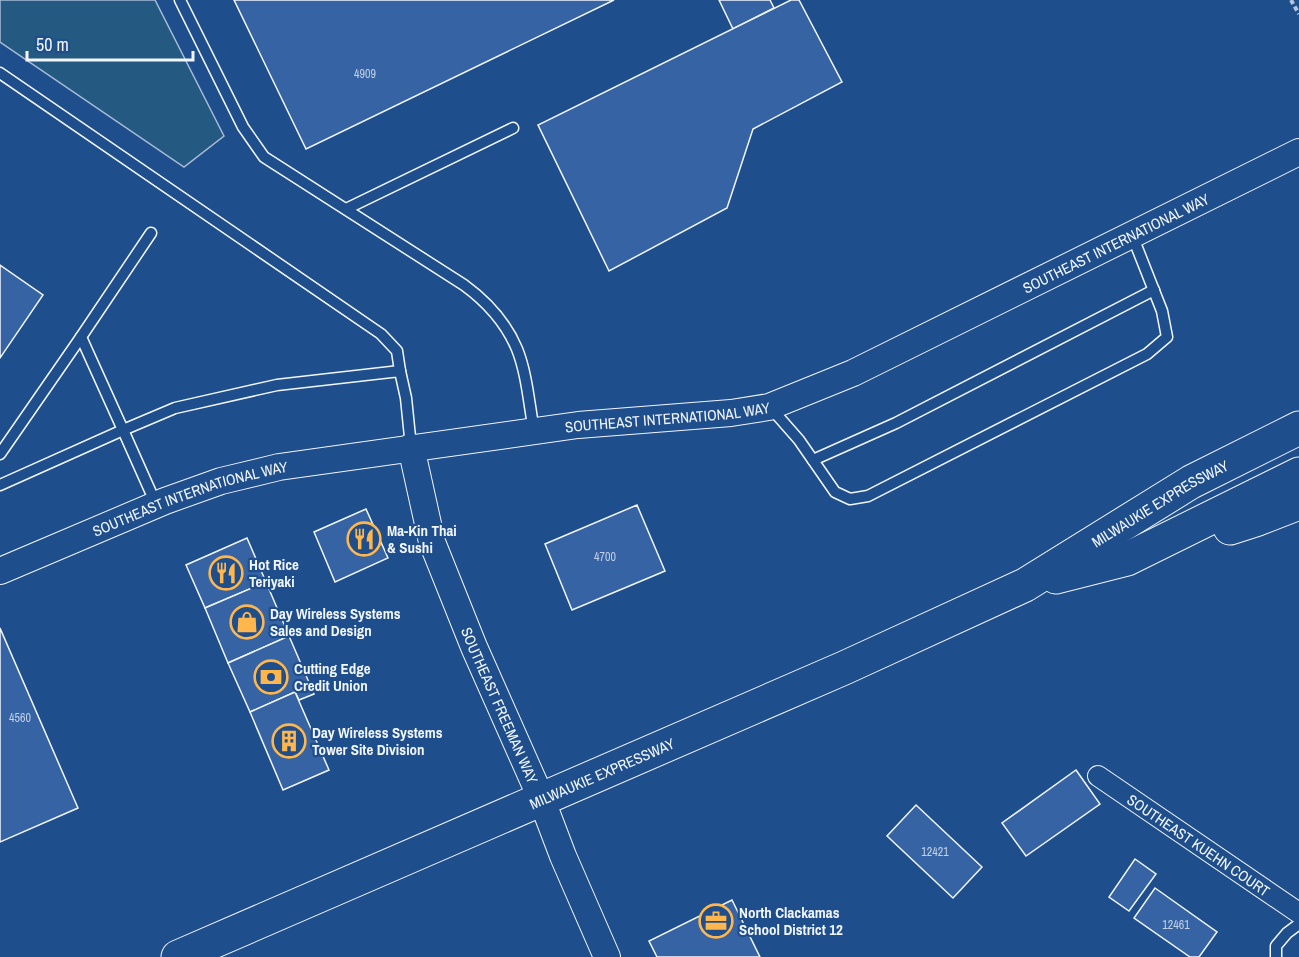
<svg xmlns="http://www.w3.org/2000/svg" width="1299" height="957" viewBox="0 0 1299 957" font-family="'Archivo Narrow',sans-serif">
<style>
.grass{fill:#245a82;stroke:#a8bbd7;stroke-width:1.5}
.building{fill:#3563a3;stroke:#f2f6ff;stroke-width:1.5}
.lines{fill:none;stroke-linecap:round;stroke-linejoin:round}
.service-casing{stroke:#f2f6ff;stroke-width:13}
.minor-casing{stroke:#f2f6ff;stroke-width:22}
.tertiary-casing{stroke:#f2f6ff;stroke-width:28}
.trunk-casing{stroke:#f2f6ff;stroke-width:35}
.path{stroke:#b3c4dc;stroke-width:4;stroke-dasharray:4.5 3;stroke-linecap:butt}
.service{stroke:#1f4e8c;stroke-width:10}
.minor{stroke:#1f4e8c;stroke-width:20}
.tertiary{stroke:#1f4e8c;stroke-width:26}
.trunk{stroke:#1f4e8c;stroke-width:33}
.labels{text-anchor:middle;dominant-baseline:central;stroke-width:4.5;stroke-linejoin:round;paint-order:stroke}
.number-label{font-size:12px;fill:#c3d1e8}
.street-label{font-size:15px;fill:#f2f6ff;stroke:#1f4e8c}
.poi-label{font-size:15px;font-weight:bold;fill:#f2f6ff;stroke:#1f4e8c;text-anchor:start}
</style>
<rect width="100%" height="100%" fill="#1f4e8c"/>
<polygon class="grass" points="0,0 155,0 224,136 184,167 0,42"/>
<g class="building">
<polygon points="234,0 614,0 306,149"/>
<polygon points="719,0 770,0 774,8 733,29"/>
<polygon points="791,0 799,0 842,82 753,129 727,208 609,271 538,125"/>
<polygon points="0,265 43,295 0,358"/>
<polygon points="637,505 665,571 572,610 545,544"/>
<polygon points="366,509 388,558 335,582 314,532"/>
<polygon points="247,538 266,582 205,608 186,565"/>
<polygon points="266,582 289,636 228,663 205,608"/>
<polygon points="0,628 78,808 0,842"/>
<polygon points="289,636 314,694 299,700 295,692 250,712 228,663"/>
<polygon points="295,692 329,770 283,790 250,712"/>
<polygon points="1076,770 1100,804 1026,856 1002,823"/>
<polygon points="916,805 982,867 953,898 887,836"/>
<polygon points="1135,859 1156,874 1129,911 1109,897"/>
<polygon points="1155,888 1217,932 1199,957 1190,957 1134,918"/>
<polygon points="732,900 760,957 657,957 649,941"/>
</g>
<g class="lines">
<g class="service-casing">
<g id="service">
<path d="M180,0L243,127L264,157L464,285C486,301 506,323 517,349C527,374 529,404 534,431"/>
<polyline points="0,73 381,334 397,351 400,371"/>
<polyline points="346,209 513,128"/>
<polyline points="81,337 151,233"/>
<polyline points="770,407 799,440 835,492 850,499 868,496 1147,354 1167,337 1162,311 1132,235"/>
<polyline points="0,454 81,337 123,430 175,408 277,385 400,371 406,398 411,447"/>
<polyline points="813,460 896,423 1154,290"/>
<polyline points="0,485 123,430 156,504"/>
<polyline points="1276,957 1276,946 1287,933 1299,924"/>
</g>
</g>
<g class="minor-casing">
<g id="minor">
<path id="s1" d="M1098,776L1299,913"/>
</g>
</g>
<g class="tertiary-casing">
<g id="tertiary">
<path id="s2" d="M411,447L432,542L474,647L541,798L563,856L607,957"/>
<path id="s3" d="M0,571L165,501L221,481L279,467L578,425L731,413L769,407L853,373L1299,152"/>
</g>
</g>
<g class="trunk-casing">
<g id="trunk">
<polyline points="1230,528 1258,519 1299,503"/>
<polyline points="1056,577 1127,559 1299,474"/>
<path id="s4" d="M178,957L844,668L1025,585L1191,482L1299,428"/>
</g>
</g>
<polyline class="path" points="1291,0 1299,14"/>
<use href="#service" class="service"/>
<use href="#minor" class="minor"/>
<use href="#tertiary" class="tertiary"/>
<use href="#trunk" class="trunk"/>
</g>
<defs>
<g id="restaurant-ring" transform="scale(1.725)"><circle r="9.5" fill="#1f4e8c" stroke="#ffb74d" stroke-width="1.5"/><path d="M-5-6h1v4h1v-4h1v4h1v-4h1v5L-1.5 .5V6h-2V.5L-5-1ZM5-6V6H3V1.5H1.5Q1.5-4 5-6Z" fill="#ffb74d"/></g>
<g id="shop-ring" transform="scale(1.725)"><circle r="9.5" fill="#1f4e8c" stroke="#ffb74d" stroke-width="1.5"/><path d="M-5-2.5h2.3a2.7 3.5 0 0 1 5.4 0H5L5.5 6h-11ZM-1.5-2.5h3a1.5 2.3 0 0 0-3 0Z" fill="#ffb74d"/></g>
<g id="bank-ring" transform="scale(1.725)"><circle r="9.5" fill="#1f4e8c" stroke="#ffb74d" stroke-width="1.5"/><path d="M-6-4H6V4H-6ZM0-2.3a2.3 2.3 0 1 0 0 4.6a2.3 2.3 0 1 0 0-4.6Z" fill="#ffb74d"/></g>
<g id="building-ring" transform="scale(1.725)"><circle r="9.5" fill="#1f4e8c" stroke="#ffb74d" stroke-width="1.5"/><path d="M-4-6H4V6H1V3H-1V6H-4ZM-2.5-4.3h1.7v1.8h-1.7ZM.8-4.3h1.7v1.8H.8ZM-2.5-1h1.7V.8h-1.7ZM.8-1h1.7V.8H.8Z" fill="#ffb74d"/></g>
<g id="office-ring" transform="scale(1.725)"><circle r="9.5" fill="#1f4e8c" stroke="#ffb74d" stroke-width="1.5"/><path d="M-6-3h4V-5.5h4V-3h4V5H-6ZM-1-4.5V-3h2v-1.5ZM-6 0V1H6V0Z" fill="#ffb74d"/></g>
</defs>
<g fill-rule="evenodd">
<use href="#restaurant-ring" x="364" y="539"/>
<use href="#restaurant-ring" x="226" y="573"/>
<use href="#shop-ring" x="247" y="622"/>
<use href="#bank-ring" x="271" y="677"/>
<use href="#building-ring" x="289" y="741"/>
<use href="#office-ring" x="716" y="921"/>
</g>
<g class="labels">
<g class="number-label">
<text x="365" y="74">4909</text>
<text x="605" y="557">4700</text>
<text x="20" y="718">4560</text>
<text x="935" y="852">12421</text>
<text x="1176" y="925">12461</text>
</g>
<g class="street-label">
<text stroke="none"><textPath href="#s3" startOffset="1176">SOUTHEAST INTERNATIONAL WAY</textPath></text>
<text stroke="none"><textPath href="#s3" startOffset="690">SOUTHEAST INTERNATIONAL WAY</textPath></text>
<text stroke="none"><textPath href="#s3" startOffset="204">SOUTHEAST INTERNATIONAL WAY</textPath></text>
<text stroke="none"><textPath href="#s4" startOffset="1083">MILWAUKIE EXPRESSWAY</textPath></text>
<text stroke="none"><textPath href="#s2" startOffset="274">SOUTHEAST FREEMAN WAY</textPath></text>
<text stroke="none"><textPath href="#s4" startOffset="462">MILWAUKIE EXPRESSWAY</textPath></text>
<text stroke="none"><textPath href="#s1" startOffset="122">SOUTHEAST KUEHN COURT</textPath></text>
</g>
<g class="poi-label">
<text x="387" y="530">Ma-Kin Thai<tspan x="387" dy="17">&amp; Sushi</tspan></text>
<text x="249" y="564">Hot Rice<tspan x="249" dy="17">Teriyaki</tspan></text>
<text x="270" y="613">Day Wireless Systems<tspan x="270" dy="17">Sales and Design</tspan></text>
<text x="294" y="668">Cutting Edge<tspan x="294" dy="17">Credit Union</tspan></text>
<text x="312" y="732">Day Wireless Systems<tspan x="312" dy="17">Tower Site Division</tspan></text>
<text x="739" y="912">North Clackamas<tspan x="739" dy="17">School District 12</tspan></text>
</g>
</g>
<path d="M27 51v9h166v-9" fill="none" stroke="#f2f6ff" stroke-width="3"/>
<text x="36" y="51" font-size="18" fill="#f2f6ff" stroke="#1f4e8c" stroke-width="4.5" paint-order="stroke">50 m</text>
</svg>
